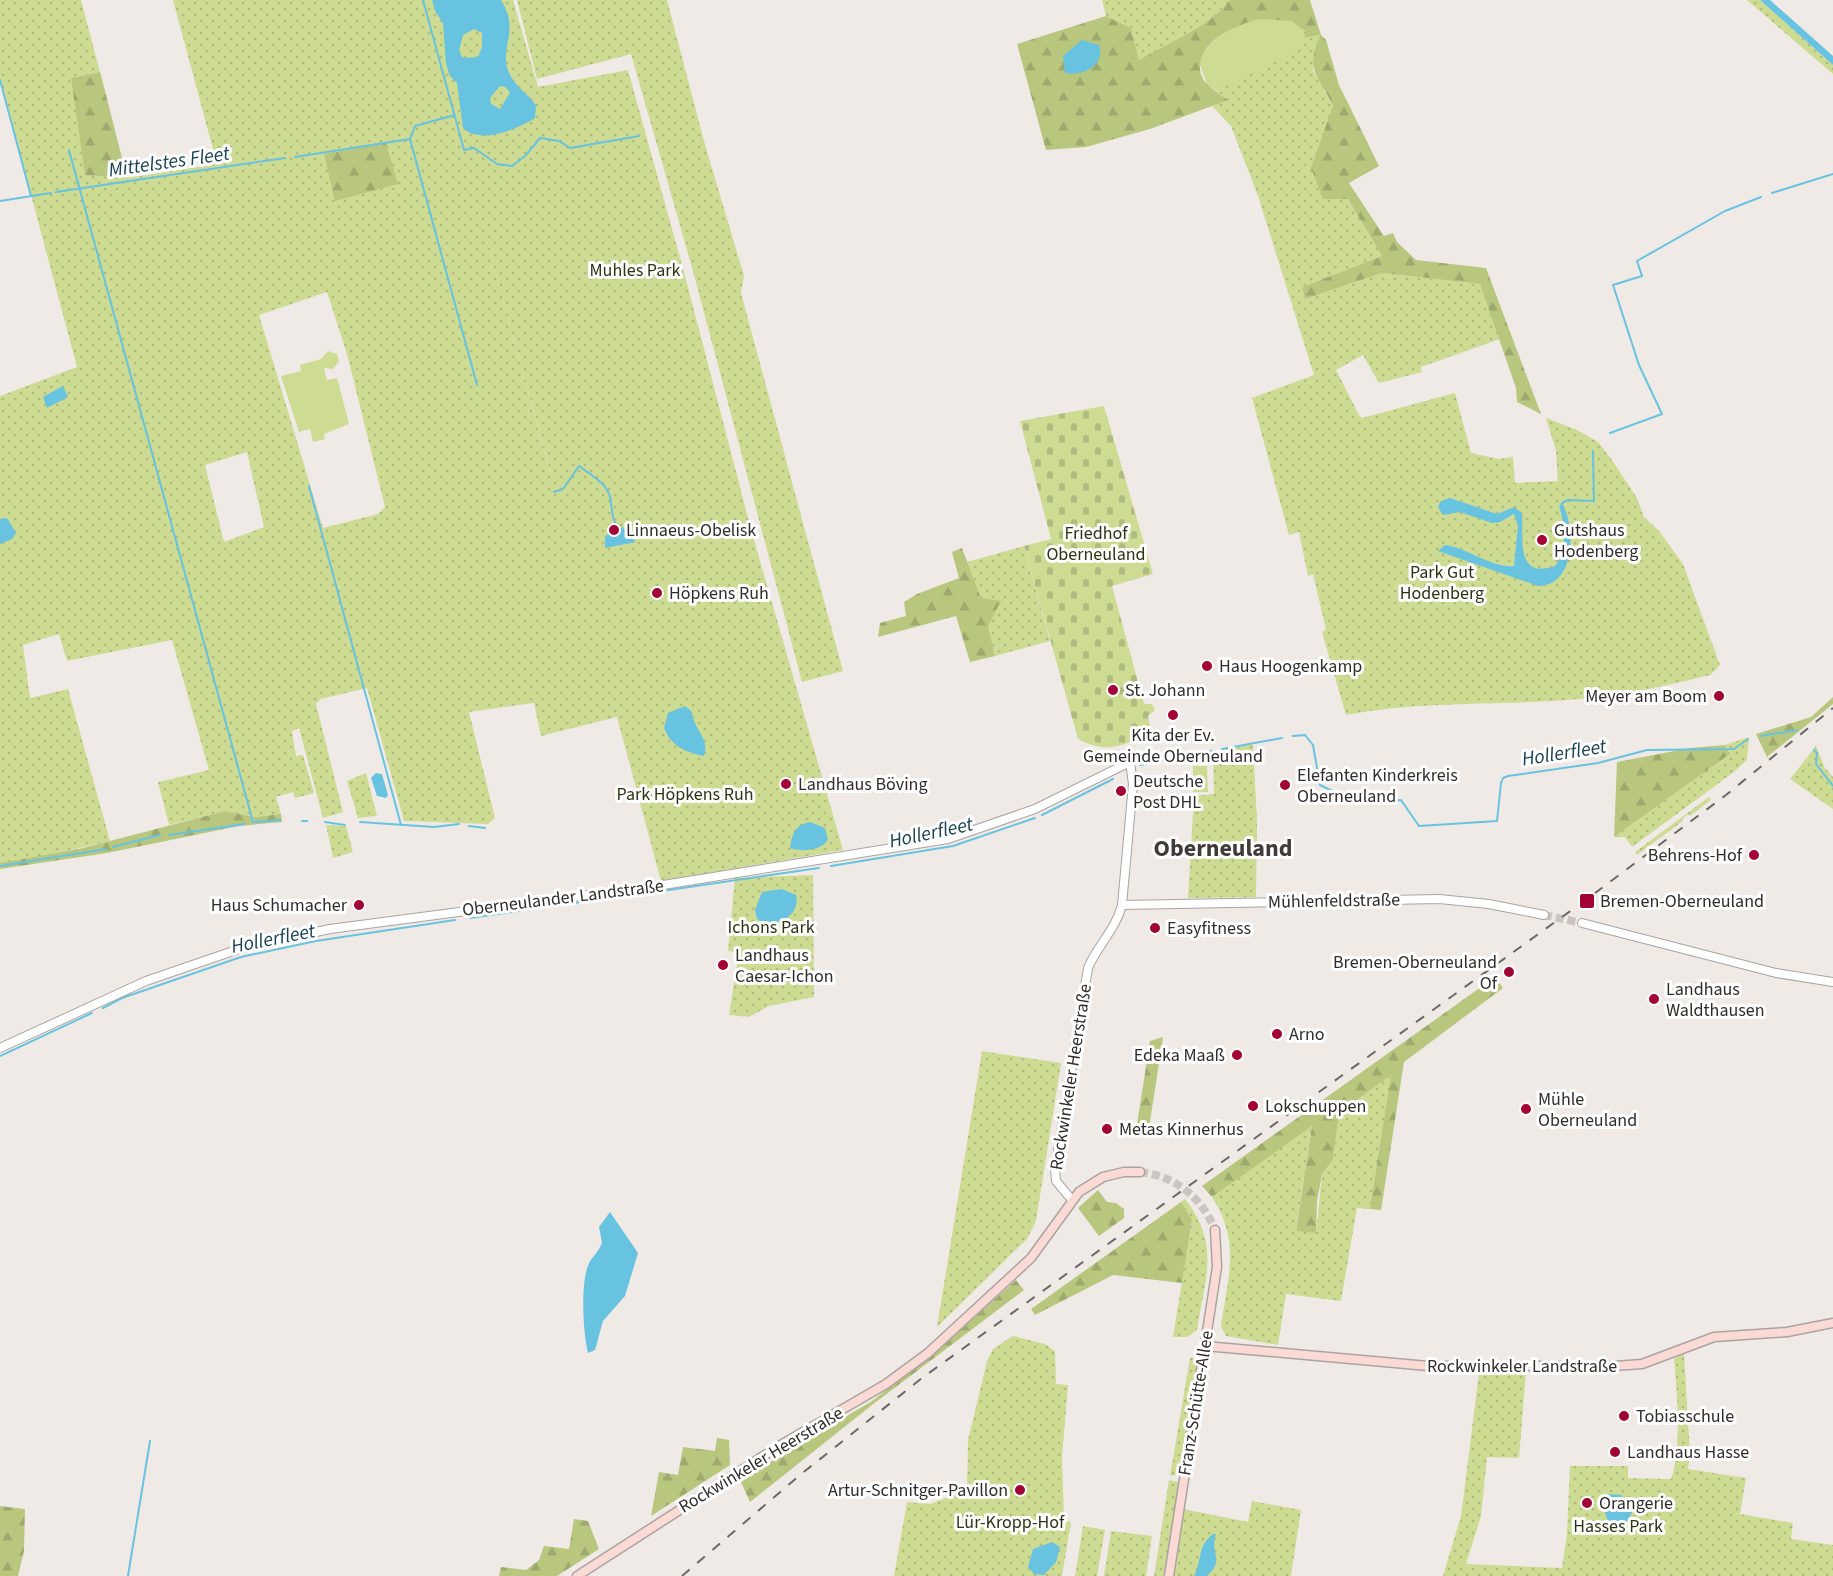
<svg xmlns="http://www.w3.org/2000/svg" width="1833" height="1576" viewBox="0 0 1833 1576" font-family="'Source Sans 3',sans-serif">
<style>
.green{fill:url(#green-dots);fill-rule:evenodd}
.forest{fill:url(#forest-firs)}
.cemetery{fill:url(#cemetery-stones)}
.pitch{fill:#cddb93}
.water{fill:#68c3e0;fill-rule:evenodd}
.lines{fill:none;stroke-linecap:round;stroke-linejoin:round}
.stream{stroke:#68c3e0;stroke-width:2}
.tertiary-tunnel{stroke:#cac4c2;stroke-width:8;stroke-dasharray:8 4;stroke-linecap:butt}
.secondary-tunnel{stroke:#cac4c2;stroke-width:8;stroke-dasharray:8 4;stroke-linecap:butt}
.tertiary-casing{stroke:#aaa4a1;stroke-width:10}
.secondary-casing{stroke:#aaa4a1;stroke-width:11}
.tertiary{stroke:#fff;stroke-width:8}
.secondary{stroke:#fbdad6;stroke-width:8}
.rail{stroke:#6c6867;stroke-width:2;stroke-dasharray:10 10;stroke-linecap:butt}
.poi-dot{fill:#a10135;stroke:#fff;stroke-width:2}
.labels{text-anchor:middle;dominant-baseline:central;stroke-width:6;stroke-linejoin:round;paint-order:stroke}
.park-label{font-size:18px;fill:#2e3314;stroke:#fff}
.poi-label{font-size:18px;fill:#302d2c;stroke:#fff;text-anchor:start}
.street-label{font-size:18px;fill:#302d2c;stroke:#fff}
.water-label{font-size:20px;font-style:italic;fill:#1a4350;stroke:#fff}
.district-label{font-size:24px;font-weight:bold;fill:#403b39;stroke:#fff}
</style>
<defs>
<pattern id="green-dots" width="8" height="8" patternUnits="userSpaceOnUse" patternTransform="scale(1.5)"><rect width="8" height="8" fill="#cddb93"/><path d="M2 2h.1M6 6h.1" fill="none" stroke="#b0bc7f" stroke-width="1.8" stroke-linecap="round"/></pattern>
<pattern id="forest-firs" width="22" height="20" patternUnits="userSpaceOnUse" patternTransform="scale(1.5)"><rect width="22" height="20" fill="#b8c67e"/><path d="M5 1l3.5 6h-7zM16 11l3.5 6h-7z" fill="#9eaa6d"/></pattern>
<pattern id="cemetery-stones" width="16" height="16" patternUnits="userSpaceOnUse" patternTransform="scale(1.5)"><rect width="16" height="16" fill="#cddb93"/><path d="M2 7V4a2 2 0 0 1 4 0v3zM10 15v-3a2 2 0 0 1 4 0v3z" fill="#b0bc7f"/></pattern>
</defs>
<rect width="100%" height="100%" fill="#f0eae7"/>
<g class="green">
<path d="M0,0H81L100,72L71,78L86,175L127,178L217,164L173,0H513L538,87L628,70L684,272L752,533L843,850L661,881L617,717L541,736L534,703L469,712L495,818L488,824L404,821L367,688L321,699L316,704L343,812L323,818L299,728L292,731L296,756L303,755L314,793L295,798L293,792L276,797L281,814L255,817L225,811L169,825L158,782L209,770L172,640L67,661L59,634L23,645L30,698L68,689L110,841L27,860L0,863V396L77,367L0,79ZM449,103L550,472V471ZM327,292L347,354L385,507L378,514L323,528L259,315ZM247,452L264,527L224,542L205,465Z"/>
<polygon points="517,0 667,0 704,141 744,276 741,293 843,671 802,682 693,271 631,54 537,79"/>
<path d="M1102,0H1230C1206,29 1171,41 1139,60L1131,28L1106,16Z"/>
<polygon points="1747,0 1760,0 1833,65 1833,74"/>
<path d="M1258,18L1293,20L1305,31L1306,38L1321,35L1313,70L1333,106L1348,199L1382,256L1302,287L1305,299L1382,273L1480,284L1500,339L1421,367L1422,372L1379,383L1363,355L1336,370L1359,415L1362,418L1455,393L1471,453L1499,459L1513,457L1515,483L1558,481L1556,451L1546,418L1577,430L1598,442L1612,460L1637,498L1644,517L1659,531L1683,564L1720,665L1710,675C1667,686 1624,695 1580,699C1502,706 1423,700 1346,715L1322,632L1326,630L1313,574L1308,576L1299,532L1289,535L1252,398L1314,375L1258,196L1231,126L1212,106L1227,99L1207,84L1199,62C1209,38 1235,25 1258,18Z"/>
<polygon points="1024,546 1050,641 995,656 981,598 967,562"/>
<polygon points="1749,737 1747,760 1734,772 1632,847 1625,837 1614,837 1730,754 1725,745"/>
<polygon points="1253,744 1257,821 1256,897 1188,898 1194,796 1214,794 1213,752"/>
<polygon points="1816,746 1825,768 1833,777 1833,809 1790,779"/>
<polygon points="366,773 377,816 358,818 347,781"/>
<polygon points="1709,797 1711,800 1690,816 1688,814 1682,819 1683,821 1637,855 1635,852"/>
<polygon points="326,825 346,826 353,852 333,858"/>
<polygon points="813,875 814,997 769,1006 749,1017 729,1015 739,953 728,951 735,878"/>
<polygon points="982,1051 1061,1063 1036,1221 1027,1239 937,1327"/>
<path d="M1392,1074L1370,1209L1357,1208L1341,1301L1286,1294L1278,1345L1226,1336L1221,1326C1228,1276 1241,1242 1212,1197L1312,1125L1296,1230L1316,1233L1322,1174L1333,1160L1339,1113Z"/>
<path d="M1185,1199C1221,1245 1205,1278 1197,1330L1187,1337H1173L1192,1221L1181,1202Z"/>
<polygon points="1013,1336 1045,1344 1055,1351 1056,1384 1068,1385 1062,1457 1064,1520 1071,1522 1062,1576 894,1576 907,1502 930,1504 967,1490 968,1440 987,1361 993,1349"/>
<path d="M1684,1354L1690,1454L1688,1469L1746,1478L1740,1514L1793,1523L1791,1539L1833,1545V1576H1443L1461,1516L1479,1373L1526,1372L1519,1458L1487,1457L1481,1516L1466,1564L1562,1568L1567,1534L1570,1466H1628V1478L1671,1479C1682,1449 1677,1392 1674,1359Z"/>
<polygon points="1190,1358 1197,1358 1196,1387 1182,1474 1170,1476"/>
<polygon points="1169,1480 1179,1482 1181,1485 1167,1576 1154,1576"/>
<polygon points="1252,1501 1301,1510 1291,1576 1172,1576 1183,1509 1248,1522"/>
<polygon points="1083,1526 1105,1530 1097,1576 1075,1576"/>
<polygon points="1111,1531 1152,1536 1146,1576 1104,1576"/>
</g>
<g class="forest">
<path d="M1230,0H1310L1321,35L1326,40L1339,85L1379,166L1349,183L1384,236L1393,233L1397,242L1416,260L1486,268L1541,414L1517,402L1516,388L1480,284L1382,273L1305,299L1302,287L1382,256L1348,199H1323L1311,168L1333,106C1318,74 1305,72 1320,35L1305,38V31C1275,0 1182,37 1203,79C1208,87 1220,94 1228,100L1150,129L1086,147L1046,150L1017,44L1106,16L1131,28L1139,60C1171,41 1206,29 1230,0Z"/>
<polygon points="100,72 103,83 127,178 85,175 71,78"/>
<polygon points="386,143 398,184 335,201 324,154"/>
<polygon points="962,548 981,598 1001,601 988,626 995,656 970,662 956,616 878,637 880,623 906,616 904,602 917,594 959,578 952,552"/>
<polygon points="1833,697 1833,704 1767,757 1756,734 1811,717"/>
<polygon points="1725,745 1730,754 1614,837 1617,762 1690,748"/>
<polygon points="225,811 255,817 281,814 282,822 239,826 107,853 0,869 0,863 79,849"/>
<polygon points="1495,977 1503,988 1404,1062 1381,1210 1370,1209 1391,1075 1339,1113 1333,1160 1322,1174 1317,1201 1316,1233 1296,1231 1312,1126 1212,1197 1202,1186"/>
<polygon points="1163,1037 1149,1128 1135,1137 1150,1041"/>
<polygon points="1098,1190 1107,1202 1116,1203 1124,1209 1124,1218 1099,1236 1078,1208"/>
<polygon points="1181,1202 1192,1220 1182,1283 1113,1275 1035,1315 1031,1309"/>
<polygon points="1016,1280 1024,1290 872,1405 750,1502 740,1480 872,1401 936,1352"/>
<polygon points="717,1438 729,1440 730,1465 651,1516 659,1472 678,1475 683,1447 715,1451"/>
<polygon points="0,1506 25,1509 24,1551 18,1576 0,1576"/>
<polygon points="574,1519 588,1521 599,1549 557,1576 499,1576 501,1567 526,1570 539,1560 544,1546 569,1549"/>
</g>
<path class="cemetery" d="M1104,406L1153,574L1112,586L1144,704H1152L1155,710L1148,716L1150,728L1146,736C1119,747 1105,753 1078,739L1024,546L1051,539L1020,421Z"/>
<g class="pitch">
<path d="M1258,19L1292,21L1304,31V44L1296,52L1225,86L1214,88L1204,77L1201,62C1212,39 1234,26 1258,19Z"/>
<polygon points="328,351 337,354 339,361 333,369 324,368 327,380 337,378 349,424 324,434 325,439 313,442 310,429 299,432 281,376 301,371 300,365 321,359"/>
<polygon points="1193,766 1207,766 1208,792 1193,792"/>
</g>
<g class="water">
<path d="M432,0H501C521,32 498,48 509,73C514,85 528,94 536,105L535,118C517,129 481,145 463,128L457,83L450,76L446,64L443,23L435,11ZM474,29L482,33V47L478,57L463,58L459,51L463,35ZM500,86L506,87L510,93L500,109L491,104L490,98Z"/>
<polygon points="1760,0 1770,0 1833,56 1833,65"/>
<path d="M1082,40L1099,45C1106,65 1082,77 1065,73L1063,56Z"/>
<polygon points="63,386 68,397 47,408 43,397"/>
<path d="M1450,498L1497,514L1514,507L1522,513C1524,536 1514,580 1555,566C1568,550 1565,524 1559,506L1562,503C1576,527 1576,586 1538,586L1438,551L1445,545C1468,548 1491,568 1514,566L1518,526L1514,514L1500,522L1492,523L1460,512L1443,515L1438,507L1441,501Z"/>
<polygon points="7,518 16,533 12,539 0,544 0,519"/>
<polygon points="623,527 636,542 605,548 605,536"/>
<path d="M685,706L692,712C692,727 711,739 704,756C685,752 672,747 664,728L668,713Z"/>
<polygon points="376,773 382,774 388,795 386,798 377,796 371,778"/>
<path d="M810,822L825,828L828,840C820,851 802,852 790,848C792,834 795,825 810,822Z"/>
<path d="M782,889L796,895C801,917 774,929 757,919L755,910L762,892Z"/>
<path d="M610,1212L638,1253L625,1296L603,1321L595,1350L588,1353C583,1332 580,1283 589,1263C593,1256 599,1251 602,1243L599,1227Z"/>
<path d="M1607,1494L1621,1495L1633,1506C1632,1517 1628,1522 1618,1525L1607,1519L1602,1504Z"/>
<path d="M1213,1534H1216C1209,1554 1226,1559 1207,1576H1194C1203,1559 1196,1548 1213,1534Z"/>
<polygon points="1052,1542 1060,1547 1056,1562 1044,1575 1034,1574 1028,1567 1033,1549"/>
</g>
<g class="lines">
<g class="stream">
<polyline points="423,0 464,150 474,148 497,164 512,166 526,155 540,138 559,141 570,148 639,136"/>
<polyline points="0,80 31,196"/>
<polyline points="410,139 477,385"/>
<polyline points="69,150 253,822"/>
<polyline points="295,157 410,139 415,126 455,115"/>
<polyline points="56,192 285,158"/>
<polyline points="1772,193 1833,174"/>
<polyline points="0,201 51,193"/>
<polyline points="1610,433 1662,414 1639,365 1613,285 1642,276 1637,261 1725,211 1761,197"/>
<polyline points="309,486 401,825"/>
<path d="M554,492L563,489L579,466C589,474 607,483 610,497C613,510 610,517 619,529"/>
<polyline points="1562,503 1568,500 1594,501 1593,451"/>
<path d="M1293,736L1305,735L1313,745L1320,785C1344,798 1374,805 1401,800L1419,826L1497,821L1501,783L1503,778L1508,776L1598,763L1647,750L1734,749L1748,739"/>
<polyline points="1761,736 1797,730"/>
<polyline points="1222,749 1282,738"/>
<polyline points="1814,750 1817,753 1816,764 1833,786"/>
<polyline points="1140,765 1212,751"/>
<polyline points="1042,815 1113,779"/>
<polyline points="302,821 307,821"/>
<polyline points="253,822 280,820"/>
<polyline points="325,822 345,825"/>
<polyline points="360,822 434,827 459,824"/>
<polyline points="469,826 485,828"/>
<polyline points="169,835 244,824"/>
<polyline points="113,847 160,835"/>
<polyline points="0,866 106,849"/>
<polyline points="831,866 953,846 1035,818"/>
<polyline points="662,891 819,868"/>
<polyline points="470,918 652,892"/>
<polyline points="103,1008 122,998 241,957 316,941 455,920"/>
<polyline points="0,1056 92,1013"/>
<polyline points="128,1576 150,1441"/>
</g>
<polyline class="tertiary-tunnel" points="1544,915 1582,923"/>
<path class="secondary-tunnel" d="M1140,1172C1176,1176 1202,1198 1215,1230"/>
<g class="tertiary-casing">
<g id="tertiary">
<polyline points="1122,905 1439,899 1489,904 1544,915"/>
<polyline points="1582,923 1776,973 1833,982"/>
<path d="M0,1048L146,981L242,948L330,929L657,886L948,839L1035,809L1130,762L1133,784L1122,905C1116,929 1097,946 1088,968L1055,1169L1056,1181L1072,1200"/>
</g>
</g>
<g class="secondary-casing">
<g id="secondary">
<polyline points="1205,1346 1428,1366 1614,1366 1642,1364 1714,1337 1787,1332 1833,1323"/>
<polyline points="577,1576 779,1446 886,1384 928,1353 1031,1258 1079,1192 1103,1177 1124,1172 1140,1172"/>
<polyline points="1169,1576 1217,1267 1215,1230"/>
</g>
</g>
<use href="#tertiary" class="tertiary"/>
<use href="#secondary" class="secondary"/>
<polyline class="rail" points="682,1576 800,1475 922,1378 1587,899 1726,795 1833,708"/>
</g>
<g class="poi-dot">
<circle cx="614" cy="530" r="6"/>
<circle cx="1542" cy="540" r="6"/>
<circle cx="657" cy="593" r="6"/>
<circle cx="1207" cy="666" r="6"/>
<circle cx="1113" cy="690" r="6"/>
<circle cx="1719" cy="696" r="6"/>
<circle cx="1173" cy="715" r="6"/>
<circle cx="786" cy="784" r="6"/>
<circle cx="1285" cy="785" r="6"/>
<circle cx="1121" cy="791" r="6"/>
<circle cx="1754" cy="855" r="6"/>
<rect x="1579" y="893" width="16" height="16" rx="3"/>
<circle cx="359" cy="905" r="6"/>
<circle cx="1155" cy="928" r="6"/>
<circle cx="723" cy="965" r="6"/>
<circle cx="1509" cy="972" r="6"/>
<circle cx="1654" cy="999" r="6"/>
<circle cx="1277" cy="1034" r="6"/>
<circle cx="1237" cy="1055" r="6"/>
<circle cx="1253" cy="1106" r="6"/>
<circle cx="1526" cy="1109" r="6"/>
<circle cx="1107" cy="1129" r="6"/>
<circle cx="1624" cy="1416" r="6"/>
<circle cx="1615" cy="1452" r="6"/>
<circle cx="1020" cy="1490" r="6"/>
<circle cx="1587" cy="1503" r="6"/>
</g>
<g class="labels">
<g class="park-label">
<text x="635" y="270">Muhles Park</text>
<text x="1096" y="533">Friedhof<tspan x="1096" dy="21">Oberneuland</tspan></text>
<text x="1442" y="572">Park Gut<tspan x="1442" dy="21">Hodenberg</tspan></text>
<text x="685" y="794">Park Höpkens Ruh</text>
<text x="771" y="927">Ichons Park</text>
<text x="1010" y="1522">Lür-Kropp-Hof</text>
<text x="1618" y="1526">Hasses Park</text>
</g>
<g class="poi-label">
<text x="626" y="530">Linnaeus-Obelisk</text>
<text x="1554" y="530">Gutshaus<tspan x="1554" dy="21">Hodenberg</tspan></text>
<text x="669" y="593">Höpkens Ruh</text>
<text x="1219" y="666">Haus Hoogenkamp</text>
<text x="1125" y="690">St. Johann</text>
<text x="1707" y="696" text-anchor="end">Meyer am Boom</text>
<text x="1173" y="735" text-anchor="middle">Kita der Ev.<tspan x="1173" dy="21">Gemeinde Oberneuland</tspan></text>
<text x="1297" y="775">Elefanten Kinderkreis<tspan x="1297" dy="21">Oberneuland</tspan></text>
<text x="1133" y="781">Deutsche<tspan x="1133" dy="21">Post DHL</tspan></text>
<text x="798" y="784">Landhaus Böving</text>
<text x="1742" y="855" text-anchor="end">Behrens-Hof</text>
<text x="1600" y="901">Bremen-Oberneuland</text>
<text x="347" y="905" text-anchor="end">Haus Schumacher</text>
<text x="1167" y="928">Easyfitness</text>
<text x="735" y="955">Landhaus<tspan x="735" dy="21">Caesar-Ichon</tspan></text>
<text x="1497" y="962" text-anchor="end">Bremen-Oberneuland<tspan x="1497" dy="21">Of</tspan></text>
<text x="1666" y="989">Landhaus<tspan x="1666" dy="21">Waldthausen</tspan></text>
<text x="1289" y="1034">Arno</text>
<text x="1225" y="1055" text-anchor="end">Edeka Maaß</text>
<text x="1538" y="1099">Mühle<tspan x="1538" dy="21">Oberneuland</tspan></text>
<text x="1265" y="1106">Lokschuppen</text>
<text x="1119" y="1129">Metas Kinnerhus</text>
<text x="1636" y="1416">Tobiasschule</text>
<text x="1627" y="1452">Landhaus Hasse</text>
<text x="1008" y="1490" text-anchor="end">Artur-Schnitger-Pavillon</text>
<text x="1599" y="1503">Orangerie</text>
</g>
<g class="street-label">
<text transform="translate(563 898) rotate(-7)">Oberneulander Landstraße</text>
<text transform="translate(1334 901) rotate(-1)">Mühlenfeldstraße</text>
<text transform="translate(1071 1077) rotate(-81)">Rockwinkeler Heerstraße</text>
<text x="1522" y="1366">Rockwinkeler Landstraße</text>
<text transform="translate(1196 1403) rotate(-81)">Franz-Schütte-Allee</text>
<text transform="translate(761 1460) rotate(-31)">Rockwinkeler Heerstraße</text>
</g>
<g class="water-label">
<text transform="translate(169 162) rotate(-8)">Mittelstes Fleet</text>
<text transform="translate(1564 753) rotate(-9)">Hollerfleet</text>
<text transform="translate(931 833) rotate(-12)">Hollerfleet</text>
<text transform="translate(273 939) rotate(-11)">Hollerfleet</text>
</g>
<g class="district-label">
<text x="1223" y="848">Oberneuland</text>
</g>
</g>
</svg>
